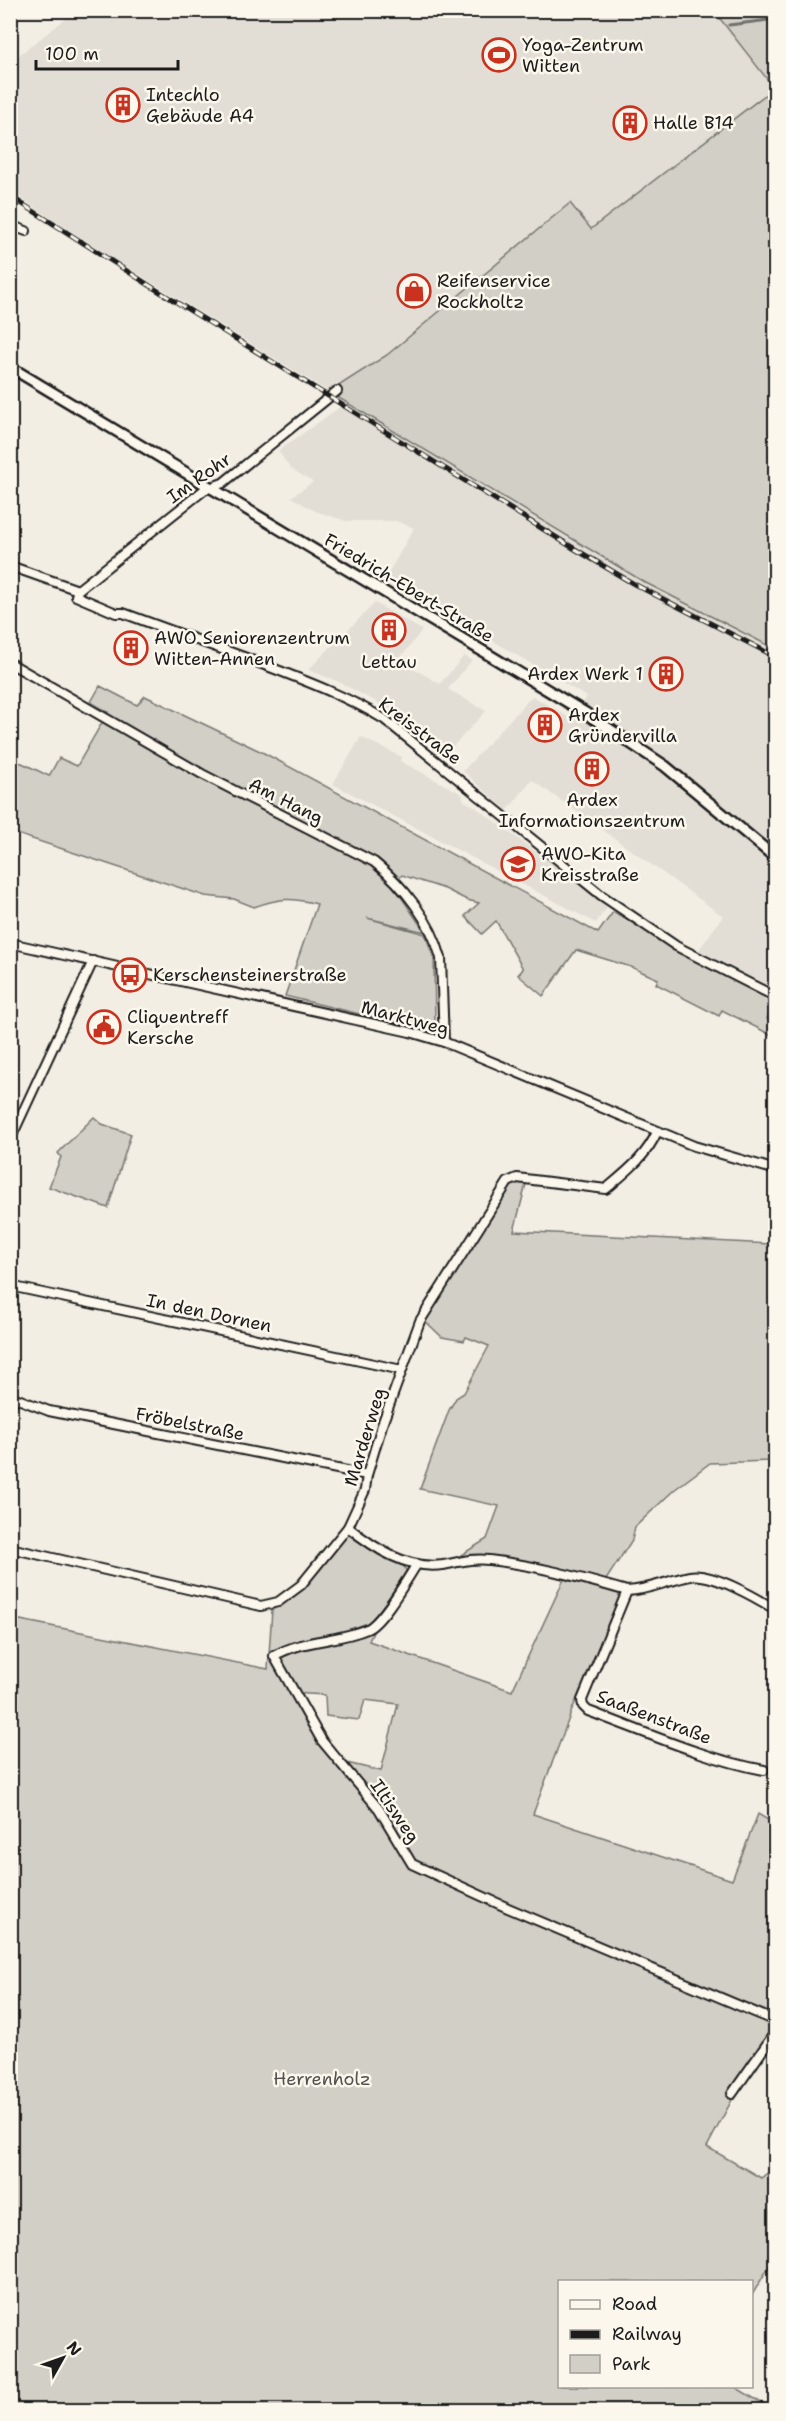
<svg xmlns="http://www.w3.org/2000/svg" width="786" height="2421" viewBox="0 0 786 2421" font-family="'Shantell Sans',sans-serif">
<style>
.built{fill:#e2ded5}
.green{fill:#d2cfc6;stroke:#777671;stroke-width:1.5;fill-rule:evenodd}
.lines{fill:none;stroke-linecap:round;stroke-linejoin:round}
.stream{stroke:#716f6b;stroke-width:3}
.minor-casing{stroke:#1c1c1c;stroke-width:12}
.tertiary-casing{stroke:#1c1c1c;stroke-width:14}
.minor{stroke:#fbf7ec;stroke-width:8}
.tertiary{stroke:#fbf7ec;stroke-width:9}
.rail-casing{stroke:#1c1c1c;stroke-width:5}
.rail{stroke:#fbf7ec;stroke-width:3;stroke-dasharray:9;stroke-linecap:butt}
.labels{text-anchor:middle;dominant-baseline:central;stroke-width:5;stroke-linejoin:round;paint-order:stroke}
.poi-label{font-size:18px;fill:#1c1c1c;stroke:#fbf7ec;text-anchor:start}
.street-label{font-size:18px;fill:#1c1c1c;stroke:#fbf7ec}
.park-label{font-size:18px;fill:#53524f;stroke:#fbf7ec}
</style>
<rect width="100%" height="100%" fill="#f2eee4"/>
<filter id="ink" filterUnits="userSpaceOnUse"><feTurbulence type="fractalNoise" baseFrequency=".0167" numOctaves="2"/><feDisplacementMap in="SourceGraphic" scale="12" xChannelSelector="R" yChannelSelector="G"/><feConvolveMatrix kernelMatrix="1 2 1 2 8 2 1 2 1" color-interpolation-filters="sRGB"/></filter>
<g filter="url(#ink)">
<g class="built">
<polygon points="714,10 774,88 591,230 569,203 387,355 329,392 106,254 11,192 10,62 76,11"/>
<polygon points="347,402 644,582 775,649 775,994 698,951 723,916 621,843 532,780 507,811 463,771 532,696 572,719 587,697 386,577 414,528 396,521 346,521 315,511 291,497 313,482 291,469 278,451"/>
<polygon points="375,603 422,630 399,660 401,661 440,684 464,656 472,660 448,689 486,711 444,756 396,714 380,704 337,681 308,670"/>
<polygon points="361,737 402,757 400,761 462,794 464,801 474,806 575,881 607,907 596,923 333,784"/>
</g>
<g class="green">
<polygon points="714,11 775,11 775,649 644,582 329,392 387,355 570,203 591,229 774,88"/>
<path d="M100,686L137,705L145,696L262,752L598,933L613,912L775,1002V1018L769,1014L767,1019L775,1024V1037L722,1010L719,1016L656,984L658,979L631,967L576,950L543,996L518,975L523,969L496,921L482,934L465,916L479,903L467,900L445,889L402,875L393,885L425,932L367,918L425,934L434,959L435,1023L426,1030L285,996L317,904C291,897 279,898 254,907L234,899L205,896L11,832V761L22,763L49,776L59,758L77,766L108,712L91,702Z"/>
<polygon points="94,1117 102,1124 131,1134 108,1208 49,1187 61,1157 58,1153"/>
<polygon points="515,1182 526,1184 514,1231 771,1244 776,1273 776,1455 774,1461 710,1463 674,1490 635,1527 632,1540 604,1583 540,1565 453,1560 487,1539 499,1506 420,1489 449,1410 456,1398 464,1393 489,1346 466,1337 464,1341 442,1337 424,1320 508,1187"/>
<path d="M346,1533L379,1555L403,1565L407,1572L388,1600L369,1641L512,1691L565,1577L623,1593L572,1710L533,1814L732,1880L758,1814L775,1824V2036L757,2067L733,2098L707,2147L761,2178L775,2167V2262L770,2265L752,2295V2282H560V2386L735,2387L767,2406L764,2410H11L10,1618L268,1669L272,1610C304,1591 323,1562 346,1533ZM292,1693L325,1695L326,1716L359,1720L365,1700L398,1704L381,1771L334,1760Z"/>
</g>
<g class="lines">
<polyline class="stream" points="729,25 776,19"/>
<g class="minor-casing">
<g id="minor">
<polyline points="10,225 26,231"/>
<path d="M10,566L78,590L76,596L116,613H123C165,628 207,644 249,659C295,677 341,693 384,719L601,895L676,946L776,997"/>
<polyline points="78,590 204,490 223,483 337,391"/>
<path d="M10,663L202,774L374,862C404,886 431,921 441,958L444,1042"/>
<polyline points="10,943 410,1032 444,1042 694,1146 776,1170"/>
<polyline points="10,1140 93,961"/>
<polyline points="10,1286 402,1370"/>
<polyline points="10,1396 49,1411 367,1475"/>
<path d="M348,1527C374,1548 407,1570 443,1565C459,1562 473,1558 489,1560C536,1565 581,1578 627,1591C650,1590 669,1580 690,1576C712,1572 757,1598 776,1610"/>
<path d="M10,1548L261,1606L278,1602L301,1585L348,1527L365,1490L367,1475L383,1422L420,1321L508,1182L517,1178L606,1189C626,1172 646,1157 657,1132"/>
<path d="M417,1564C407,1579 382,1623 367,1629C337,1642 302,1639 274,1656L322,1741L379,1809L412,1864L508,1908L771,2019H776"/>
<path d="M627,1591L582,1700L583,1706L588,1711C645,1732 705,1759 764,1770"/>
<polyline points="732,2094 776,2031"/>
</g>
</g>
<g class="tertiary-casing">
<polyline id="tertiary" points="10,367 584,712 665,766 776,858"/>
</g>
<use href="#minor" class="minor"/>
<use href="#tertiary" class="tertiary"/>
<g class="rail-casing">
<polyline id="rail" points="10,196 152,287 575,549 634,584 776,657"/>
</g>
<use href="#rail" class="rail"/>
</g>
</g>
<defs>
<g id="stadium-ring" transform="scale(1.725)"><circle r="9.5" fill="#fbf7ec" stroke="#c8321e" stroke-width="1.5"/><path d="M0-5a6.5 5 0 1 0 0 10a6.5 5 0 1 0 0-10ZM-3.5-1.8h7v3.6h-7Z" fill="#c8321e"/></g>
<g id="building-ring" transform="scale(1.725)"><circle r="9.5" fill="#fbf7ec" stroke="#c8321e" stroke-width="1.5"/><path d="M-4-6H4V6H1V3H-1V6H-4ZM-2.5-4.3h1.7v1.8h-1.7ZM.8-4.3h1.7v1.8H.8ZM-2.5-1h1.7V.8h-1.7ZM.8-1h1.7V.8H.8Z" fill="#c8321e"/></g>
<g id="shop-ring" transform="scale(1.725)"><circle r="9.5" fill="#fbf7ec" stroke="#c8321e" stroke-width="1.5"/><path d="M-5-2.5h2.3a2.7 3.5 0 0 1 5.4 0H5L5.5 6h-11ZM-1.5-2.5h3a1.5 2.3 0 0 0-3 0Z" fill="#c8321e"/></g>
<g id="school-ring" transform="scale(1.725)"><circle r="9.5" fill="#fbf7ec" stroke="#c8321e" stroke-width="1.5"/><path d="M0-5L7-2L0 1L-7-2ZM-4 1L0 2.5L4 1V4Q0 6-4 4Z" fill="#c8321e"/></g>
<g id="bus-ring" transform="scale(1.725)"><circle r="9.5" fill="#fbf7ec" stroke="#c8321e" stroke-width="1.5"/><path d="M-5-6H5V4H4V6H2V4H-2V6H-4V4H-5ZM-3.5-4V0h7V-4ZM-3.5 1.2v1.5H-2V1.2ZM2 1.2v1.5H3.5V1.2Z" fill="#c8321e"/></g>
<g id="civic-ring" transform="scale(1.725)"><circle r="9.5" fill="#fbf7ec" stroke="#c8321e" stroke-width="1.5"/><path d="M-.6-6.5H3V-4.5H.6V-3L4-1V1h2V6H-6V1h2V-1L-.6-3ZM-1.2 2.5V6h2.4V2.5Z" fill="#c8321e"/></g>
</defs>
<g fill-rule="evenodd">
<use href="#stadium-ring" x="499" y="55"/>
<use href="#building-ring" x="123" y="105"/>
<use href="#building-ring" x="630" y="123"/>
<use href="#shop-ring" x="414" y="291"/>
<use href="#building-ring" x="389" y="630"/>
<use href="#building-ring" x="131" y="648"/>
<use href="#building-ring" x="666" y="674"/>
<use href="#building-ring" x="545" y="725"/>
<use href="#building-ring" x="592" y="769"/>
<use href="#school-ring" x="518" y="864"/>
<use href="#bus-ring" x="130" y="975"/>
<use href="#civic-ring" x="104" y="1027"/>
</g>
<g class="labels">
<g class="poi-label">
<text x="522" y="45">Yoga-Zentrum<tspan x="522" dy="21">Witten</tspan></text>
<text x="146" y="95">Intechlo<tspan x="146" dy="21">Gebäude A4</tspan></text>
<text x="653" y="123">Halle B14</text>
<text x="437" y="281">Reifenservice<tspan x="437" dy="21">Rockholtz</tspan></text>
<text x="154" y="638">AWO Seniorenzentrum<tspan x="154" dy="21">Witten-Annen</tspan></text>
<text x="389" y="662" text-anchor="middle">Lettau</text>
<text x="643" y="674" text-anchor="end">Ardex Werk 1</text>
<text x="568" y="715">Ardex<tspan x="568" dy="21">Gründervilla</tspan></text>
<text x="592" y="800" text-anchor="middle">Ardex<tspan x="592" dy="21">Informationszentrum</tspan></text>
<text x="541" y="854">AWO-Kita<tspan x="541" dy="21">Kreisstraße</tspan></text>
<text x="153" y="975">Kerschensteinerstraße</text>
<text x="127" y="1017">Cliquentreff<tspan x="127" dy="21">Kersche</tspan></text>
</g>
<g class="street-label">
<text transform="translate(199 478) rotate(-35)">Im Rohr</text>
<text transform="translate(409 588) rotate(31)">Friedrich-Ebert-Straße</text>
<text transform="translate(420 731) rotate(37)">Kreisstraße</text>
<text transform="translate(286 801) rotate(27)">Am Hang</text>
<text transform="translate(405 1018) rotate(15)">Marktweg</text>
<text transform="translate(209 1313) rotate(12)">In den Dornen</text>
<text transform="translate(190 1424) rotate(11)">Fröbelstraße</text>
<text transform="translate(365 1437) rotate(-73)">Marderweg</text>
<text transform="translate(654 1717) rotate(21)">Saaßenstraße</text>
<text transform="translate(395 1811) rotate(56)">Iltisweg</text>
</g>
<g class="park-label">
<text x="322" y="2079">Herrenholz</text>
</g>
</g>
<rect width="786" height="2421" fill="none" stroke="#fbf7ec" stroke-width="36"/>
<rect x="18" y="18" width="750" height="2385" fill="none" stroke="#1c1c1c" stroke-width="2" filter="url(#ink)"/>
<rect x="558" y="2280" width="195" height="108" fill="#fbf7ec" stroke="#a29f99" stroke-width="1.5"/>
<rect x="570" y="2300" width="30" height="9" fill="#fbf7ec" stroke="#a29f99" stroke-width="1.5"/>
<text x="612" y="2310" font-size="18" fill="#1c1c1c">Road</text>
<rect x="570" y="2330" width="30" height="9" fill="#1c1c1c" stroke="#a29f99" stroke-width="1.5"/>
<text x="612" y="2340" font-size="18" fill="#1c1c1c">Railway</text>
<rect x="570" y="2355" width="30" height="18" fill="#d2cfc6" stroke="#a29f99" stroke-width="1.5"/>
<text x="612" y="2370" font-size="18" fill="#1c1c1c">Park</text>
<g transform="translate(63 2358) rotate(50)" stroke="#fbf7ec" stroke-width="4.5" paint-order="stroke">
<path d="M0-4.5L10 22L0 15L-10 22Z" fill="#1c1c1c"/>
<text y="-9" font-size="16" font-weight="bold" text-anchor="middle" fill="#1c1c1c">N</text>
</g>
<path d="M36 60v9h142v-9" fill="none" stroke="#1c1c1c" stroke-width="3"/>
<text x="45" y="60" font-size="18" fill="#1c1c1c" stroke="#fbf7ec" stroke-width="4.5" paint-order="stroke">100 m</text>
</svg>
